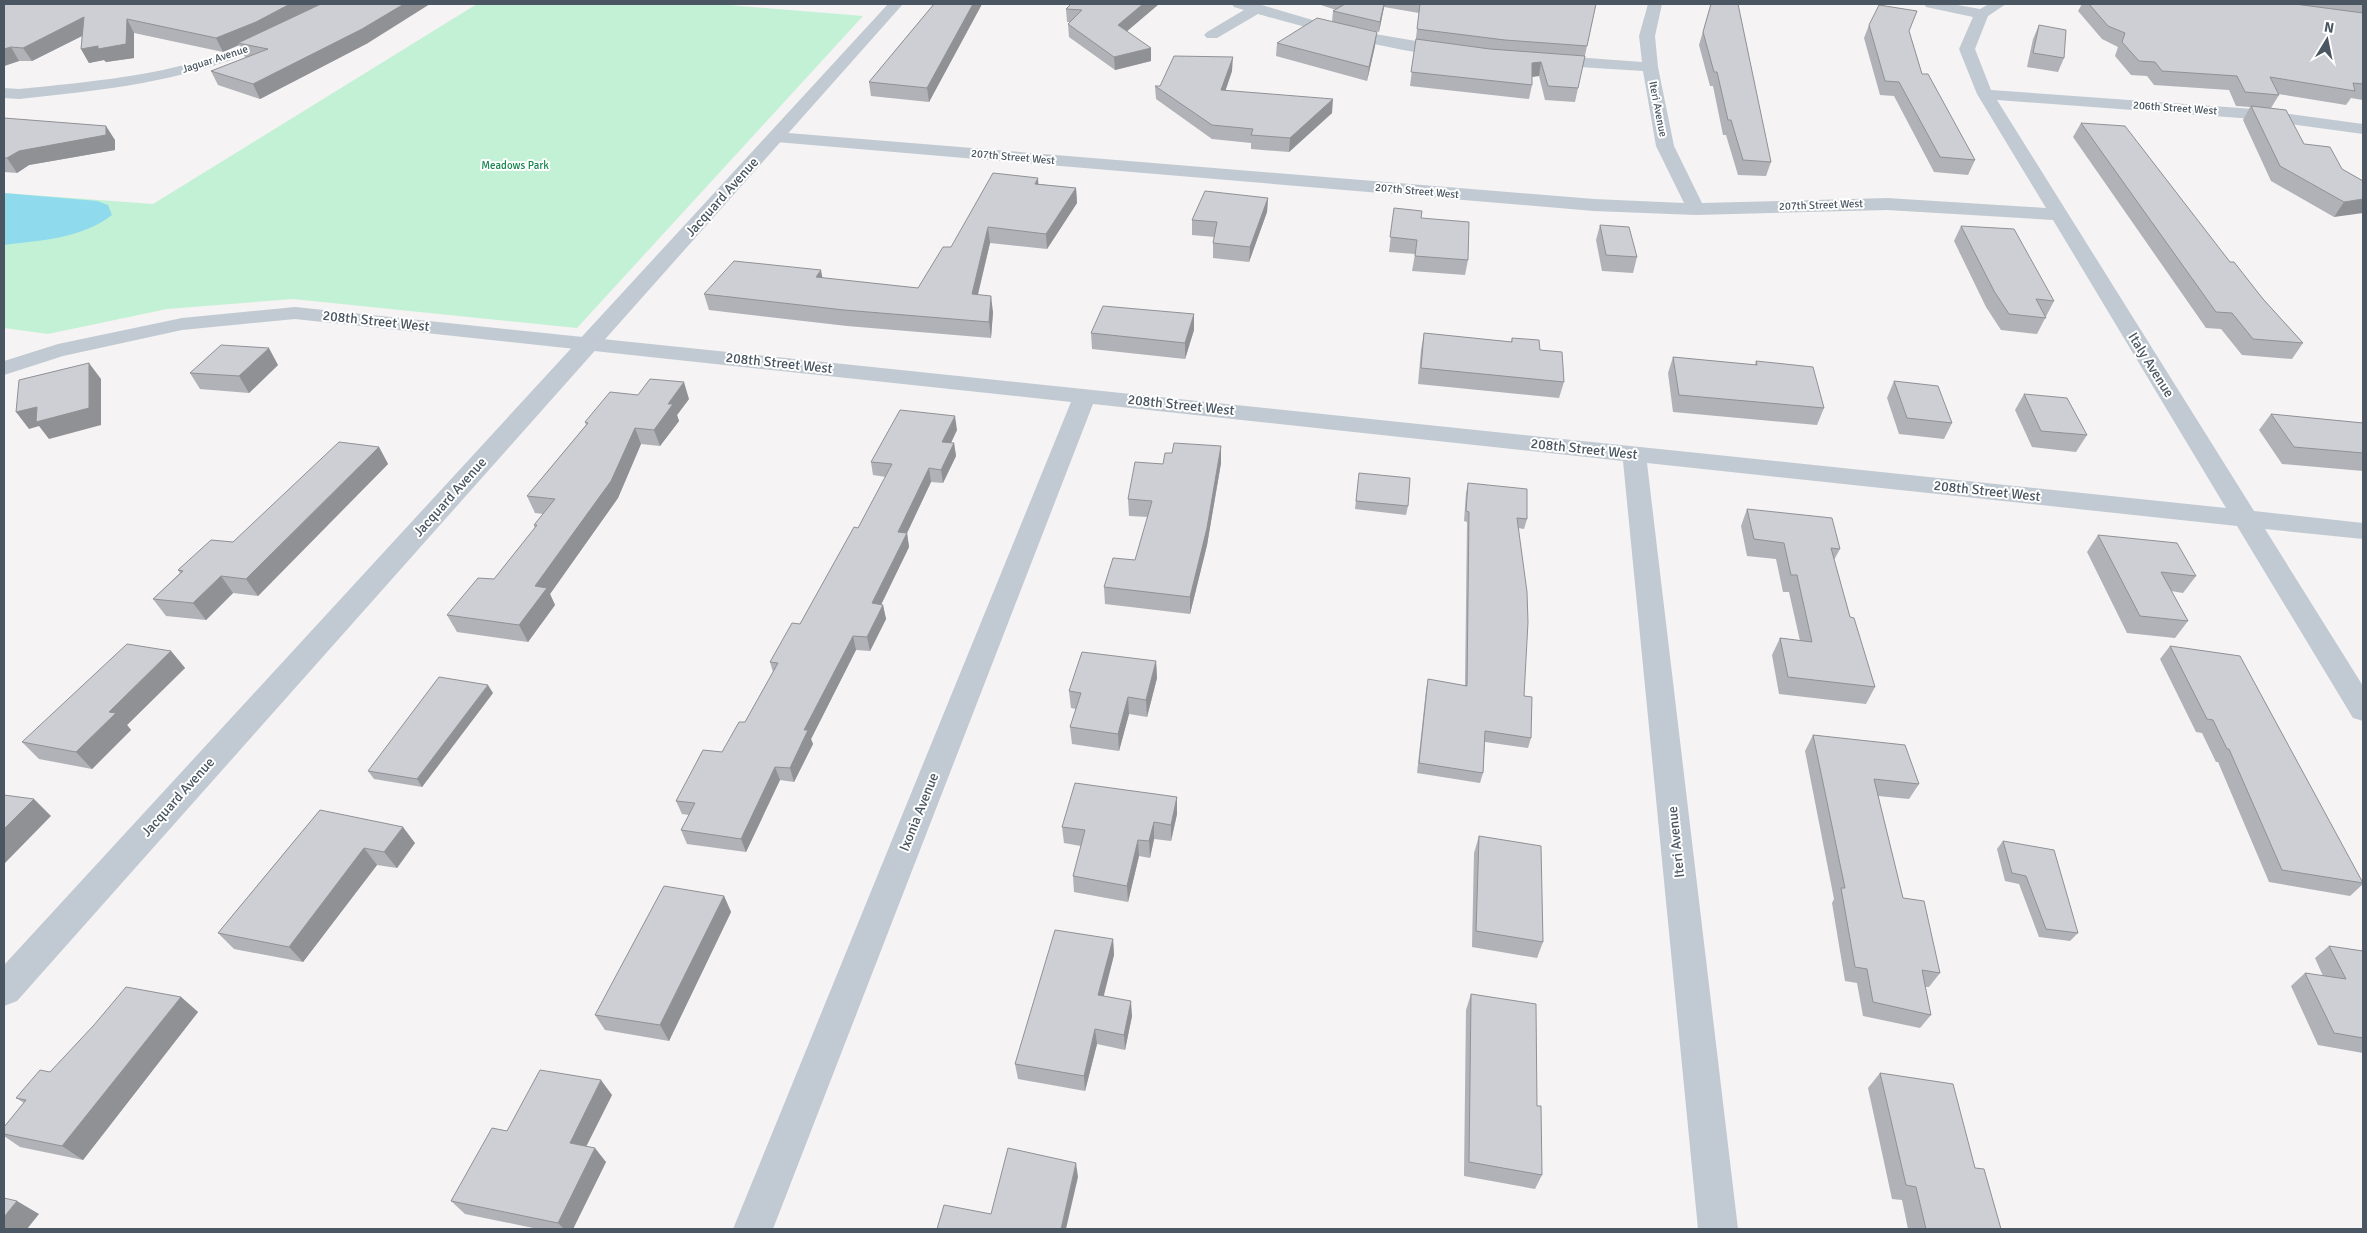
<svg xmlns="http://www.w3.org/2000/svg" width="2367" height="1233" viewBox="0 0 2367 1233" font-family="Signika,sans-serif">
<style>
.green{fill:#c3f1d5}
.water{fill:#90daee}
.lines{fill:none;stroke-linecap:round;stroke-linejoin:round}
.minor{fill:#c1cad2;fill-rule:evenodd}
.tertiary{fill:#c1cad2;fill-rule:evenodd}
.wall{fill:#b0b2b7}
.shaded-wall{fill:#909195}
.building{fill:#cdcfd5;stroke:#909195}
.labels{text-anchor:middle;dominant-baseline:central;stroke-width:4;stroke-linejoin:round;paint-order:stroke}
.far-street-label{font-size:11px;fill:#4a5661;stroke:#fff}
.far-park-label{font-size:11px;fill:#17864f;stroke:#fff}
.street-label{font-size:14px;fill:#4a5661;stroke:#fff}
</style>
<rect width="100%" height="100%" fill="#f5f3f3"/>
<polygon class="green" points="477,4 716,4 863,16 577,328 293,299 167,309 48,334 4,328 4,193 153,204"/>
<path class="water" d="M4,193L97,201L108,205L112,215C81,239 41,240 4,245Z"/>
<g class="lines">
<g class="minor">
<path d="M324,4H341C334,14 316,20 306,26C211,79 125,88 19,99L4,98V88L19,89C88,82 159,76 225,53C260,41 291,21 324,4Z"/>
<path d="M1232,4H1258L1340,28L1451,47L1459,52C1448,68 1283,21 1258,14L1217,38H1207L1204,35L1207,32L1244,10L1234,7Z"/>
<polygon points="1648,4 1662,4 1655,36 1658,67 1674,146 1702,203 1887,198 2046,208 1977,94 1959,49 1973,17 1926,7 1924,4 1952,4 1980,9 1989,4 2006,4 1988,16 1975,49 1991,90 2254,109 2363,124 2363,134 2254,119 1997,100 2254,511 2363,523 2363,539 2265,529 2363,686 2363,721 2353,718 2237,526 1647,463 1738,1229 1698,1229 1623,461 1093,404 773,1229 733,1229 1071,402 295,319 182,330 63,356 4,375 4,361 58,344 182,318 295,307 2226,508 2053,220 1887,210 1696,215 1594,211 776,142 770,141 767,137 770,133 776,132 1594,199 1684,203 1656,146 1643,71 1547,65 1541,63 1539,60 1541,57 1547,55 1642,62 1639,36"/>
</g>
<polygon class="tertiary" points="888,4 903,4 17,1001 4,1006 4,965"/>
</g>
<g class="wall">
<polygon points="4,4 320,4 310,9 368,43 260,99 218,85 211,71 247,57 245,57 239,45 223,52 134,33 134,58 106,62 104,60 89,63 81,49 82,36 32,61 19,61 4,66"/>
<polygon points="934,4 982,4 929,102 871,96 869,82"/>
<polygon points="1071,4 1159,4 1126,31 1151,61 1115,70 1069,37 1068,24 1070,22 1067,22 1066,9"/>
<polygon points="1318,4 1596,4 1575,102 1545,100 1539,76 1532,77 1532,85 1529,99 1410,86 1419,13 1384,7 1379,32 1352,26 1375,46 1367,81 1276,56 1277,43 1332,22 1333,11 1336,10"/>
<polygon points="1711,4 1771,162 1766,176 1738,175 1726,135 1723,135 1713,86 1710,86 1699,45"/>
<polygon points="2082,4 2363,4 2363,100 2351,98 2346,105 2278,94 2279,95 2271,108 2304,144 2342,169 2363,181 2334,217 2271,181 2243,120 2250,107 2236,106 2229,90 2154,85 2147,76 2131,75 2115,56 2118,47 2102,39 2078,11"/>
<polygon points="1869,25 1909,31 1922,74 1975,160 1968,175 1934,172 1894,96 1880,95 1864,38"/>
<polygon points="2039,25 2064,58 2058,72 2027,67 2033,39"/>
<polygon points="1232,71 1225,91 1332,113 1289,152 1251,149 1251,143 1212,139 1156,99 1155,86 1160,86"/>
<polygon points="4,118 115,140 115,150 29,165 17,173 4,172"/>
<polygon points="2081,123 2230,262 2263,299 2303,343 2292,359 2242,355 2221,329 2206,328 2073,137"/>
<polygon points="1039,184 1076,188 1077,203 1047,249 990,243 978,295 993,312 991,338 847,326 709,310 704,294 823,278 918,288 951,247"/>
<polygon points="1268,198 1267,212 1249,262 1213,258 1213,243 1215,237 1192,235 1192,220"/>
<polygon points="1394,208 1421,218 1468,260 1465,275 1412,271 1415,254 1389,252"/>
<polygon points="1600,225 1637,257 1633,273 1602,271 1596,240"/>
<polygon points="1961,226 2054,301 2037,334 2001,330 1986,307 1954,241"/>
<polygon points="1194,330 1185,359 1092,349 1091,333"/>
<polygon points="1424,333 1511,342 1512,338 1540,350 1564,382 1559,398 1418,384 1421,350"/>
<polygon points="1673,357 1755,365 1756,361 1824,408 1817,425 1673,412 1668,373"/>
<polygon points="278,365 249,393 200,389 190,373"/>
<polygon points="1894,381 1952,423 1944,439 1899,434 1887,398"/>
<polygon points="2024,394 2087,435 2076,452 2032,447 2015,410"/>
<polygon points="689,399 677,415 679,421 660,446 641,444 618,498 550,594 555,605 528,642 457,632 447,615 494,579 535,528 534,525 543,514 535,513 527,496 586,425 585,422"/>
<polygon points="2271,414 2363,423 2363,471 2282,464 2259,430"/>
<polygon points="957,430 951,443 954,443 956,456 943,483 931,482 907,533 909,547 881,605 883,605 886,619 870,651 856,650 811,739 813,744 794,782 780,780 746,852 687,844 681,830 689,815 682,814 676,801 722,752 745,722 773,672 770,662 800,624 858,528 886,477 873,475 871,462"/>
<polygon points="379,447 388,464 258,596 233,593 206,620 166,616 153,599 180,573 178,570 233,542"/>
<polygon points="1221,463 1207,545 1190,614 1105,604 1104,587 1135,560 1148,517 1129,516 1128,499 1163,464"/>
<polygon points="1359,473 1408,506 1406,515 1355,509"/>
<polygon points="1468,483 1527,519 1524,529 1518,528 1524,696 1531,738 1528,748 1485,742 1483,773 1480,783 1417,773 1426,690 1428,679 1465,686 1467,522 1464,521 1466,493"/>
<polygon points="1747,509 1840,549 1834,560 1850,617 1875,687 1866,704 1779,694 1772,655 1780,638 1800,641 1789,592 1783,592 1776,559 1747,556 1741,526"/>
<polygon points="2098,535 2196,576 2183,593 2171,591 2188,621 2175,638 2127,633 2087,552"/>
<polygon points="2170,646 2363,883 2363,884 2350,896 2269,882 2218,762 2216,762 2202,733 2196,732 2160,659"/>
<polygon points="171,651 185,668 127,725 131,730 92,769 39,759 22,742"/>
<polygon points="1156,661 1157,678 1147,717 1129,714 1119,751 1072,744 1070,727 1076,709 1071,708 1069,691"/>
<polygon points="493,693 422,787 374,779 368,771"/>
<polygon points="1813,735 1919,784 1909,799 1878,796 1903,898 1940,973 1929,987 1925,987 1931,1015 1920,1028 1863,1016 1857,983 1845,981 1832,903 1834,899 1805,751"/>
<polygon points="1177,797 1177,814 1171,841 1154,839 1150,858 1139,856 1128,902 1074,892 1073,876 1081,846 1064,843 1062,827"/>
<polygon points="320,810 415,843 397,868 377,865 303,962 234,949 218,933"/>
<polygon points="1479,836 1543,942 1537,958 1472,947 1474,853"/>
<polygon points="2003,841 2078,933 2070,941 2039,937 2019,884 2005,881 1997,849"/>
<polygon points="724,896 731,912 669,1041 605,1030 595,1015"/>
<polygon points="1113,939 1114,955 1103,996 1132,1016 1125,1050 1097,1044 1085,1091 1018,1079 1015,1064"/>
<polygon points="2329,946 2363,951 2363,1053 2318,1045 2291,986 2305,973 2323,976 2315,958"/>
<polygon points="1471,994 1537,1106 1542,1175 1535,1189 1464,1176 1466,1010"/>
<polygon points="181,997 198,1012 83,1160 20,1147 4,1136 4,1127 24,1103 16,1098 50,1072"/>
<polygon points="1880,1073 1975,1168 2001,1229 1908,1229 1902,1200 1892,1199 1868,1088"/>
<polygon points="612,1095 586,1146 606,1162 573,1229 538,1229 465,1214 451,1201 507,1131"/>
</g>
<g class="shaded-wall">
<polygon points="290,4 320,4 262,35 238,43 239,45 223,52 216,38"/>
<polygon points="404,4 430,4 368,43 260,99 253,84"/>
<polygon points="973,4 982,4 929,102 927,88"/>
<polygon points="1143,4 1159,4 1118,39 1118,25"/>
<polygon points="1384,4 1385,4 1384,7 1379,32 1380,22"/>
<polygon points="84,17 92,31 32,61 23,48"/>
<polygon points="127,19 134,33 134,58 106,62 104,60 89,63 81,49"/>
<polygon points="1377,32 1375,46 1367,81 1369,67"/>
<polygon points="11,47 19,61 4,66 4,49"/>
<polygon points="1151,48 1151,61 1115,70 1114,57"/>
<polygon points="1233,57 1232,71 1221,104 1221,90"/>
<polygon points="1541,62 1539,76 1529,77 1532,63"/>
<polygon points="1333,99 1332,113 1289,152 1290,138"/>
<polygon points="106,126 115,140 115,150 29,165 17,173 7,158 19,151"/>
<polygon points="1038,178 1039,193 1035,184"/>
<polygon points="1076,188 1077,203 1047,249 1046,234"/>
<polygon points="1268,198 1267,212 1249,262 1250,247"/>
<polygon points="2363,199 2363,213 2334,217 2344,202"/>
<polygon points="988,227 990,243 974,310 972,294"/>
<polygon points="821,270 824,286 816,277"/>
<polygon points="991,296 993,312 991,338 989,322"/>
<polygon points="1194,314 1194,330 1185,359 1185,343"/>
<polygon points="269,348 278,365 249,393 239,376"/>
<polygon points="89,363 101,379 101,425 49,439 39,426 29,429 16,412"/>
<polygon points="684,382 689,399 677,415 679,421 660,446 654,430 668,404"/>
<polygon points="955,416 957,430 945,455 942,442"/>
<polygon points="635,428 641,444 618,498 550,594 555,605 528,642 519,625 535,586"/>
<polygon points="954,443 956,456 943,483 941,470"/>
<polygon points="1221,446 1221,463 1207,545 1190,614 1190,597"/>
<polygon points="379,447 388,464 258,596 246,579"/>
<polygon points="929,468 931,482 907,533 909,547 875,617 872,603 898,532"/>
<polygon points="221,576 233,593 206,620 193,603"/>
<polygon points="883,605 886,619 870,651 867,637"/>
<polygon points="853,636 856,650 811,739 813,744 794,782 790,768 804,730"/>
<polygon points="171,651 185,668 127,725 131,730 92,769 76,752 109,712"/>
<polygon points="1156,661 1157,678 1147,717 1146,700"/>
<polygon points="488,685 493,693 422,787 417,779"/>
<polygon points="1128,697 1129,714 1119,751 1118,734"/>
<polygon points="775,767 780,780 746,852 741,839"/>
<polygon points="1177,797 1177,814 1171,841 1171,825"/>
<polygon points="34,799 51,816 5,863 4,862 4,829"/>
<polygon points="1154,822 1154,839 1150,858 1149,841"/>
<polygon points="403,827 415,843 397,868 384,852"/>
<polygon points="1138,840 1139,856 1128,902 1127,886"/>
<polygon points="364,848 377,865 303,962 289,947"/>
<polygon points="724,896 731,912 669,1041 660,1025"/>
<polygon points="1113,939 1114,955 1100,1011 1098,995"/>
<polygon points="181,997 198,1012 83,1160 62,1146"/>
<polygon points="1131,1001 1132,1016 1125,1050 1124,1035"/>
<polygon points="1095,1029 1097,1044 1085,1091 1084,1076"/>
<polygon points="601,1080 612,1095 581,1157 570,1143"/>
<polygon points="595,1148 606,1162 573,1229 564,1229 558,1223"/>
<polygon points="1076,1163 1078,1177 1066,1229 1061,1229"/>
<polygon points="17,1201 39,1214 27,1229 4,1229 4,1217"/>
</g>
<g class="building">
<polygon points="4,4 290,4 256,22 216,38 127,19 126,44 98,49 98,46 81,49 84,17 23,48 11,47 4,49"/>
<polygon points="321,4 404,4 362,29 253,84 211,71 268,49 238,43"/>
<polygon points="934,4 973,4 927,88 869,82"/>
<polygon points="1071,4 1143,4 1118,25 1151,48 1114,57 1068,24 1082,10 1066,9"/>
<polygon points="1345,4 1384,4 1380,22 1333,11"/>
<polygon points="1420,4 1596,4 1587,46 1505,40 1417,29"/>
<polygon points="1711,4 1738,4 1771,162 1743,160 1731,120 1728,120 1717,72 1714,72 1703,32"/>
<polygon points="2089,4 2295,4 2363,13 2363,84 2353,83 2355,91 2270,77 2279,95 2245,92 2237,76 2162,71 2155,62 2139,61 2122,42 2125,33 2108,26"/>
<polygon points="1879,5 1917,11 1909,31 1922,74 1928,74 1975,160 1940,157 1899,82 1885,81 1869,25"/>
<polygon points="1317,18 1377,32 1369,67 1277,43"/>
<polygon points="2039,25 2066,30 2064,58 2033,53"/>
<polygon points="1416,39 1490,49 1585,56 1578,88 1548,86 1541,62 1532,63 1532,85 1411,72"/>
<polygon points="1174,56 1233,57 1221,90 1333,99 1290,138 1251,135 1253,129 1212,125 1155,86 1160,86"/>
<polygon points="2251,106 2286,110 2304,144 2330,147 2342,169 2363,181 2363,199 2344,202 2280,166"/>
<polygon points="4,118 106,126 106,135 19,151 7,158 4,158"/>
<polygon points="2081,123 2125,126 2230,262 2234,262 2263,299 2303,343 2253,339 2232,313 2216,312"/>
<polygon points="993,173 1038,178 1035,184 1076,188 1046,234 988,227 972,294 991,296 989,322 844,310 704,294 734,261 821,270 816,277 918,288 943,247 951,247"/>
<polygon points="1205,191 1268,198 1250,247 1213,243 1217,222 1192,220"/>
<polygon points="1394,208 1422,211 1421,218 1469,222 1468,260 1415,256 1417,240 1390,237"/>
<polygon points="1600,225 1629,227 1637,257 1606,255"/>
<polygon points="1961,226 2014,229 2054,301 2036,299 2046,318 2009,314 1994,291"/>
<polygon points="1103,306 1194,314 1185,343 1091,333"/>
<polygon points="1424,333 1512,342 1512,338 1539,340 1540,350 1562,352 1564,382 1421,368"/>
<polygon points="221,345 269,348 239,376 190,373"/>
<polygon points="1673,357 1757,365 1756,361 1813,367 1824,408 1679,395"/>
<polygon points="89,363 89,408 36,422 37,407 16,412 19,380"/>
<polygon points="650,379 684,382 668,404 673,404 654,430 635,428 611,481 535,586 547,588 519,625 447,615 478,578 494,579 537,525 534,525 555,499 527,496 588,423 585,422 610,392 638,395"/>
<polygon points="1894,381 1938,386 1952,423 1907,418"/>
<polygon points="2024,394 2067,398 2087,435 2041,431"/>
<polygon points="900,410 955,416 942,442 954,443 941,470 929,468 898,532 907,533 872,603 883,605 867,637 853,636 804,730 808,730 790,768 775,767 741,839 681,830 695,803 676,801 703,750 722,752 739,722 745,722 778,663 770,662 792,623 800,624 854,527 858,528 892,464 871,462"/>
<polygon points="2271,414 2363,423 2363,453 2294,447"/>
<polygon points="339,442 379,447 246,579 221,576 193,603 153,599 183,571 178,570 211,540 233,542"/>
<polygon points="1174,443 1221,446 1207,528 1190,597 1104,587 1113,558 1135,560 1152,501 1128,499 1135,462 1163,464 1165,453 1172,453"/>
<polygon points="1359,473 1410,478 1408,506 1356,501"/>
<polygon points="1468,483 1527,489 1527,519 1517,518 1527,592 1528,622 1524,696 1532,697 1531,738 1485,731 1483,773 1419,763 1428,679 1467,686 1469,512 1466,511"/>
<polygon points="1747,509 1832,518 1840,549 1831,548 1850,617 1854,618 1875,687 1788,677 1780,638 1812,642 1797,575 1791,575 1784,543 1754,539"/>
<polygon points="2098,535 2177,543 2196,576 2161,572 2188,621 2140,616"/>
<polygon points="127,644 171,651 109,712 116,713 76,752 22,742"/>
<polygon points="2170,646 2240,656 2363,883 2282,870 2229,749 2227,749 2213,720 2207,719"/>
<polygon points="1082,652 1156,661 1146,700 1128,697 1118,734 1070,727 1081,693 1069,691"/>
<polygon points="439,677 488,685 417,779 368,771"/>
<polygon points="1813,735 1905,745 1919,784 1874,779 1903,898 1924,901 1940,973 1922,970 1931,1015 1873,1002 1867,969 1855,967 1841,888 1845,888"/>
<polygon points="1075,783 1177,797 1171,825 1154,822 1149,841 1138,840 1127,886 1073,876 1085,830 1062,827"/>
<polygon points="4,795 34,799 4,829"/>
<polygon points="320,810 403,827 384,852 364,848 289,947 218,933"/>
<polygon points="1479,836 1541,846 1543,942 1476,931"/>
<polygon points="2003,841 2054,850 2078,933 2046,929 2026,876 2012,873"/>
<polygon points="664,886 724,896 660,1025 595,1015"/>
<polygon points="1055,930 1113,939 1098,995 1131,1001 1124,1035 1095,1029 1084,1076 1015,1064"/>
<polygon points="2329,946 2363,951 2363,1038 2334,1033 2305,973 2346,979"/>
<polygon points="126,987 181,997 62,1146 4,1134 4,1127 26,1100 16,1098 40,1070 50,1072 94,1025"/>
<polygon points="1471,994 1536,1004 1537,1106 1541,1106 1542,1175 1469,1162"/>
<polygon points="540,1070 601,1080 570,1143 595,1148 558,1223 451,1201 492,1128 507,1131"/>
<polygon points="1880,1073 1953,1084 1975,1168 1984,1169 2001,1229 1926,1229 1916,1187 1906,1185"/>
<polygon points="1008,1148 1076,1163 1061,1229 937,1229 944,1205 991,1214"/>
<polygon points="4,1198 17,1201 4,1217"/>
</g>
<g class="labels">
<g class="far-street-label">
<text transform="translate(215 59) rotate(-18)">Jaguar Avenue</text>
<text transform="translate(2175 108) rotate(4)">206th Street West</text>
<text transform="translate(1658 109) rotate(79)">Iteri Avenue</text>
<text transform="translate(1013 157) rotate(5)">207th Street West</text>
<text transform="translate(1417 191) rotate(5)">207th Street West</text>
<text transform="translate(1821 205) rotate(-2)">207th Street West</text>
</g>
<g class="far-park-label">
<text x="515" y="165">Meadows Park</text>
</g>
<g class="street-label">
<text transform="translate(722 197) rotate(-48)">Jacquard Avenue</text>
<text transform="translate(376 321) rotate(6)">208th Street West</text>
<text transform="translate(779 363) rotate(6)">208th Street West</text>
<text transform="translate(2151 365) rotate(58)">Italy Avenue</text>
<text transform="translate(1181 405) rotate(6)">208th Street West</text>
<text transform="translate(1584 449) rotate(6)">208th Street West</text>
<text transform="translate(1987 491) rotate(6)">208th Street West</text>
<text transform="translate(450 497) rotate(-48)">Jacquard Avenue</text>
<text transform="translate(178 797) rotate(-48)">Jacquard Avenue</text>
<text transform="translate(919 812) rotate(-68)">Ixonia Avenue</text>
<text transform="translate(1676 842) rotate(-96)">Iteri Avenue</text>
</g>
</g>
<rect width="2367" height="1233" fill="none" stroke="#4a5661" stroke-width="10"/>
<g transform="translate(2327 40) rotate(10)" stroke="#ffffff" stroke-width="4" paint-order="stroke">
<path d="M0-4L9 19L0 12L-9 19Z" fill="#4a5661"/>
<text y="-8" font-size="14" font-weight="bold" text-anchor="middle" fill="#4a5661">N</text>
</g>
</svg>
